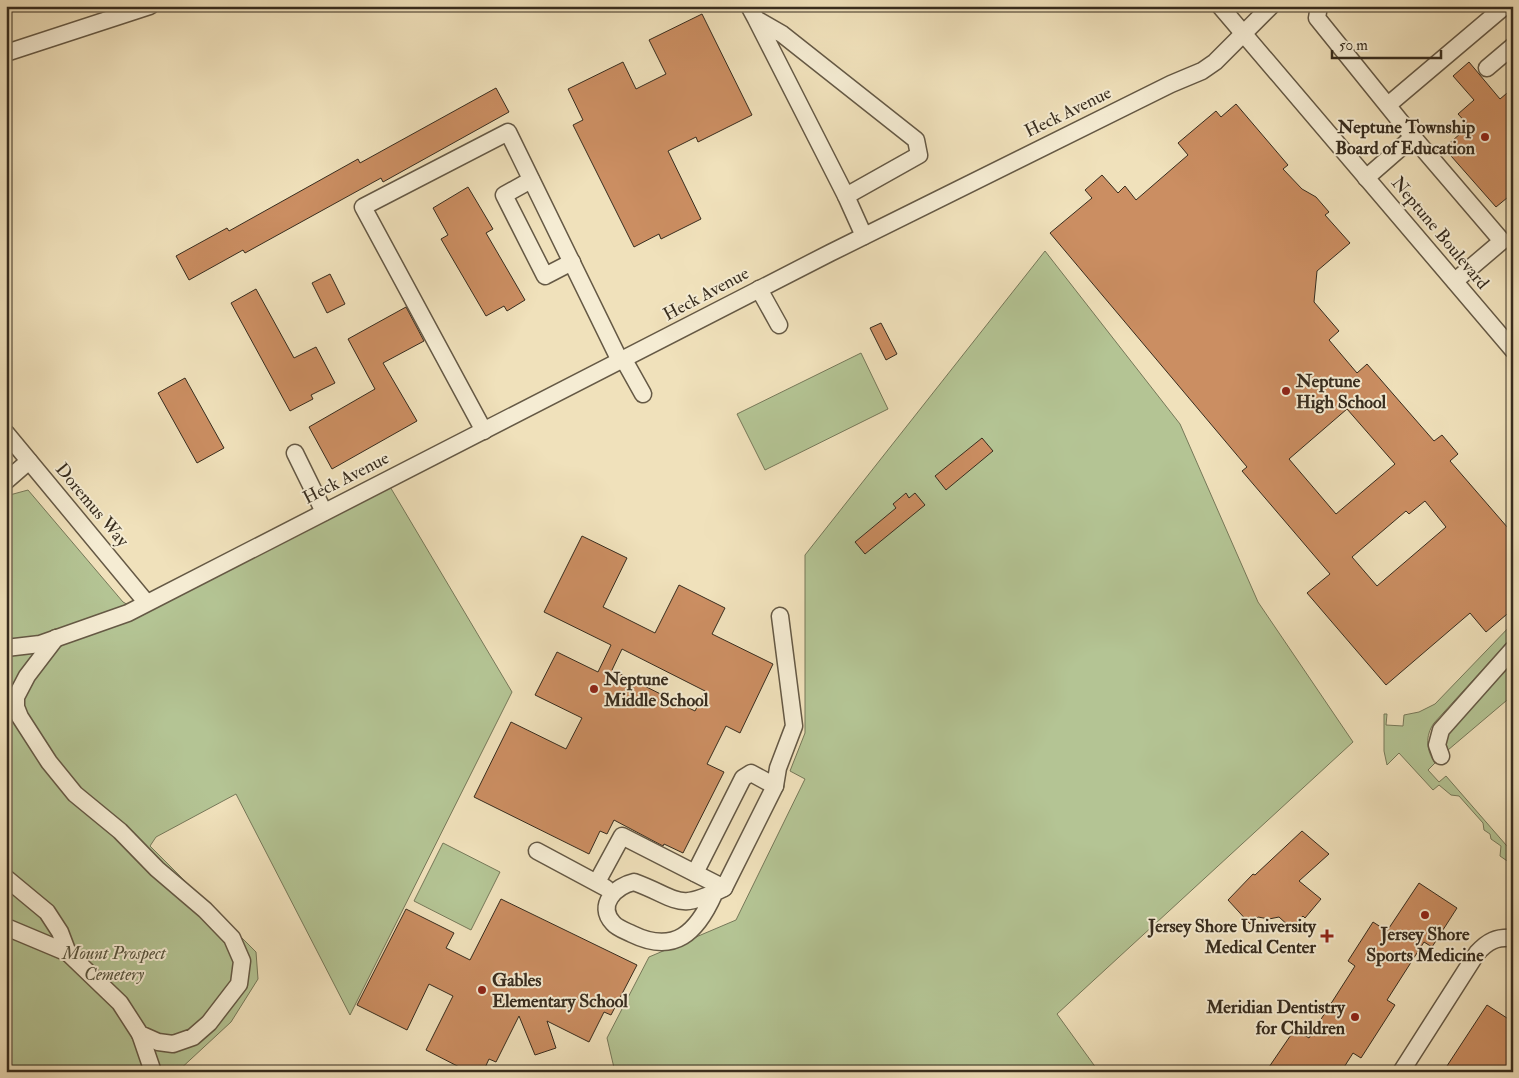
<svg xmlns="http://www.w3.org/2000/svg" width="1519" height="1078" viewBox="0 0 1519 1078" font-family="'IM FELL Double Pica',serif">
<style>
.green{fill:#b4c494;stroke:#767859}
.building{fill:#cb8e62;stroke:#372c1e;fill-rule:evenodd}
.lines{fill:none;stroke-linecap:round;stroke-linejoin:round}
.minor-casing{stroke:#655945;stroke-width:19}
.minor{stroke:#f5ecd3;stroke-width:16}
.poi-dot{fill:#8f2418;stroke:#f5ecd3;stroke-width:2}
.labels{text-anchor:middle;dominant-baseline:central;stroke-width:4;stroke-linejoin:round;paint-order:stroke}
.street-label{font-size:18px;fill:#372c1e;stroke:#f5ecd3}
.poi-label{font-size:18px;font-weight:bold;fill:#372c1e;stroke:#f5ecd3;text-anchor:end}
.park-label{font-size:18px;font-style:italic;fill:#56523c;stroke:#f5ecd3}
</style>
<rect width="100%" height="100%" fill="#f0e1bb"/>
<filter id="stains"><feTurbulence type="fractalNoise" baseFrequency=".004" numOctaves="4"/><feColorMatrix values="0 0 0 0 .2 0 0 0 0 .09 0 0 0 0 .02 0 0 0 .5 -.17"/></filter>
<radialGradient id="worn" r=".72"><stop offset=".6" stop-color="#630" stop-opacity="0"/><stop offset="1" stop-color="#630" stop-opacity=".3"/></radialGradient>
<g class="green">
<polygon points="1045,251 1180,424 1258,602 1353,742 1057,1014 1099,1072 615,1072 607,1038 649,957 736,920 805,779 790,771 805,733 805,555"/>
<polygon points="861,353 888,409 765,470 737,414"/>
<polygon points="386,480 512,692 350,1015 236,794 156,837 150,846 256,952 258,979 231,1022 177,1072 6,1072 6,496 28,490 123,602 130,606"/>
<path d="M1513,623V636L1434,723C1425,736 1426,750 1435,763L1428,770L1439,782L1446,776L1513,853V865L1500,856L1501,846L1491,839L1490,834L1484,830L1483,823L1459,796L1451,795L1439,785L1433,790L1399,753L1387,765L1384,751V714H1387L1386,725L1403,726L1404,715L1419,712L1435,704Z"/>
<polygon points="1513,662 1513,695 1448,750 1445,742 1448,734"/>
<polygon points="443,843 500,872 471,930 414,901"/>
</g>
<g class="building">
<polygon points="702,14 752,115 698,142 696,137 668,151 701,219 661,239 659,234 634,247 573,125 583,120 568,89 623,62 636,89 666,74 649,40"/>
<polygon points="1469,62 1500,99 1513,88 1513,193 1496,207 1444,148 1469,126 1458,114 1474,100 1453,76"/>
<polygon points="496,88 509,112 383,182 381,178 245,253 243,250 189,280 176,256 227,228 229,231 358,159 360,163"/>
<path d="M1236,104L1288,165L1283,169L1302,189L1316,197L1329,212L1325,215L1350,243L1317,271L1314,302L1339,331L1329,340L1357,373L1367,364L1434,441L1442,435L1458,454L1450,461L1508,528H1513V609L1486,632L1470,613L1386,685L1307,593L1330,574L1242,471L1247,467L1050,233L1092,198L1085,190L1102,175L1118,193L1125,186L1136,200L1188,155L1178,143L1216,111L1221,117ZM1347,409L1395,464L1336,514L1289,459ZM1425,501L1446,527L1377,586L1352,557L1406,511L1409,514Z"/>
<polygon points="468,187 493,229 486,233 525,300 507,311 504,306 486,316 441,239 448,235 433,208"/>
<polygon points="330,274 345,304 327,313 312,283"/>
<polygon points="256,289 294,358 316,347 335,383 311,395 313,399 290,411 231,303"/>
<polygon points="406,307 424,341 383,363 417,421 332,469 309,427 375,389 348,339"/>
<polygon points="881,323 897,354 886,360 870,328"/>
<polygon points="185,378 224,448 197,463 158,393"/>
<polygon points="982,438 993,451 946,490 935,476"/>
<polygon points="906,493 909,498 915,493 925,505 865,554 855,542 896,508 893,504"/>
<path d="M582,536L627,558L603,607L655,633L679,585L725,608L712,634L773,664L740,733L726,726L707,764L724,772L683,853L664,844L663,846L614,820L607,834L600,831L589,854L474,797L511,722L566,749L582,718L535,695L557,652L598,672L611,645L544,612ZM622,649L705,691L695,711L612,670Z"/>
<polygon points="1302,831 1329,854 1299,881 1321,899 1305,918 1303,916 1291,928 1279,917 1269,919 1258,917 1250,924 1228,900 1253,874 1255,875"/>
<polygon points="1419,883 1457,908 1432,947 1424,942 1387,1000 1395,1005 1361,1058 1353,1053 1341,1072 1276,1072 1269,1067 1295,1029 1309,1038 1355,966 1348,961 1373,922 1387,931"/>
<polygon points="501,899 637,965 611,1015 604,1012 589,1042 547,1021 556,1048 535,1055 519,1016 496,1062 489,1059 483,1072 469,1072 426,1050 453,996 429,984 407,1030 357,1005 406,909 454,933 446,948 470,960"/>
<polygon points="1487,1005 1513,1022 1513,1072 1443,1072"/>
</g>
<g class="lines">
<g class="minor-casing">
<g id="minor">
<polyline points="749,6 756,19 846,196 919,155 916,140 782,34 756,19"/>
<polyline points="1220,6 1513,350"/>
<polyline points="1319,6 1317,18 1413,137 1366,178"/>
<polyline points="6,53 150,6"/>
<polyline points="1487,68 1513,46"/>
<polyline points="1388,105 1505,6"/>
<polyline points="1413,137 1502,241 1455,281"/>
<polyline points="531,180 504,195 545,276 572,262"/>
<polyline points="846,196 864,236"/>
<polyline points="759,289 779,325"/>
<polyline points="624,360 643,394"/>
<polyline points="484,431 363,207 508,132 620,361"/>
<polyline points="6,433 146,602"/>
<polyline points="295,453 324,512"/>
<polyline points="6,481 29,461"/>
<polyline points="6,648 40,644 128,613 830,253 1171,84 1202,71 1215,62 1271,6"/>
<polyline points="1441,756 1437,745 1441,730 1513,649"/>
<polyline points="537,851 606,888"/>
<polyline points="695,873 743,778 751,773 775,786"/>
<polyline points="6,878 47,912 60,932 68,953 120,1003 140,1034 158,1042 173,1044 193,1037 209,1023 239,984 242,961 232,938 205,910 157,869 120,831 75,794 49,762 20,717 16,707 16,697 27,676 56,638"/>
<polyline points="597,882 622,836 724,888 775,786 778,768 794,726 780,616"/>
<path d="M714,894C697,932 675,955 632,934C626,931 617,928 613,923C596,905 616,886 634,882C680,899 676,912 724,888"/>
<polyline points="6,927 68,953"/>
<polyline points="140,1034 152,1069"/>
<path d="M1401,1072L1477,953C1488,941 1496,937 1513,938"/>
</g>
</g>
<use href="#minor" class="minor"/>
</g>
<g class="poi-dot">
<circle cx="1485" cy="137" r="5"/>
<circle cx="1286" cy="391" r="5"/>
<circle cx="594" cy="689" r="5"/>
<circle cx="1425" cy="915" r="5"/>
<path d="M1324.5 928.5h5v5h5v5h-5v5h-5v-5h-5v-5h5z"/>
<circle cx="482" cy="990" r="5"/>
<circle cx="1355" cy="1017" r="5"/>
</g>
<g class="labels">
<g class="street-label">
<text transform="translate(1068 112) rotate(-26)">Heck Avenue</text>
<text transform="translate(1440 233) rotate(50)">Neptune Boulevard</text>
<text transform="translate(706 294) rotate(-28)">Heck Avenue</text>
<text transform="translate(346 478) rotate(-27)">Heck Avenue</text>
<text transform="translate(92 505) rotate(50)">Doremus Way</text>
</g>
<g class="poi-label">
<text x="1475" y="127">Neptune Township<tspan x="1475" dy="21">Board of Education</tspan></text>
<text x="1296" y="381" text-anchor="start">Neptune<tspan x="1296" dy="21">High School</tspan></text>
<text x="604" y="679" text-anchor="start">Neptune<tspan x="604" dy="21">Middle School</tspan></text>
<text x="1316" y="926">Jersey Shore University<tspan x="1316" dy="21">Medical Center</tspan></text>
<text x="1425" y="934" text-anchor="middle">Jersey Shore<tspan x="1425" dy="21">Sports Medicine</tspan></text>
<text x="492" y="980" text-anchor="start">Gables<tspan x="492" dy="21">Elementary School</tspan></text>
<text x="1345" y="1007">Meridian Dentistry<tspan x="1345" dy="21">for Children</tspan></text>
</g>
<g class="park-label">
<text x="114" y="953">Mount Prospect<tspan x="114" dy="21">Cemetery</tspan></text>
</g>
</g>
<rect width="1519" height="1078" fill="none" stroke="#f0e1bb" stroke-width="25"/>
<rect x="8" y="8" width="1504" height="1063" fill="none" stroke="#372c1e" stroke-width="2.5"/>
<rect x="12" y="12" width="1494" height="1053" fill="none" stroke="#372c1e"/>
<path d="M1332 50v8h109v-8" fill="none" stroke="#372c1e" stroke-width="2.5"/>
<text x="1339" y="50" font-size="15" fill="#372c1e" stroke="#f5ecd3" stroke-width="4" paint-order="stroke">50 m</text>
<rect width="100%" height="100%" filter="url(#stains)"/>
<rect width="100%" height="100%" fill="url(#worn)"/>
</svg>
